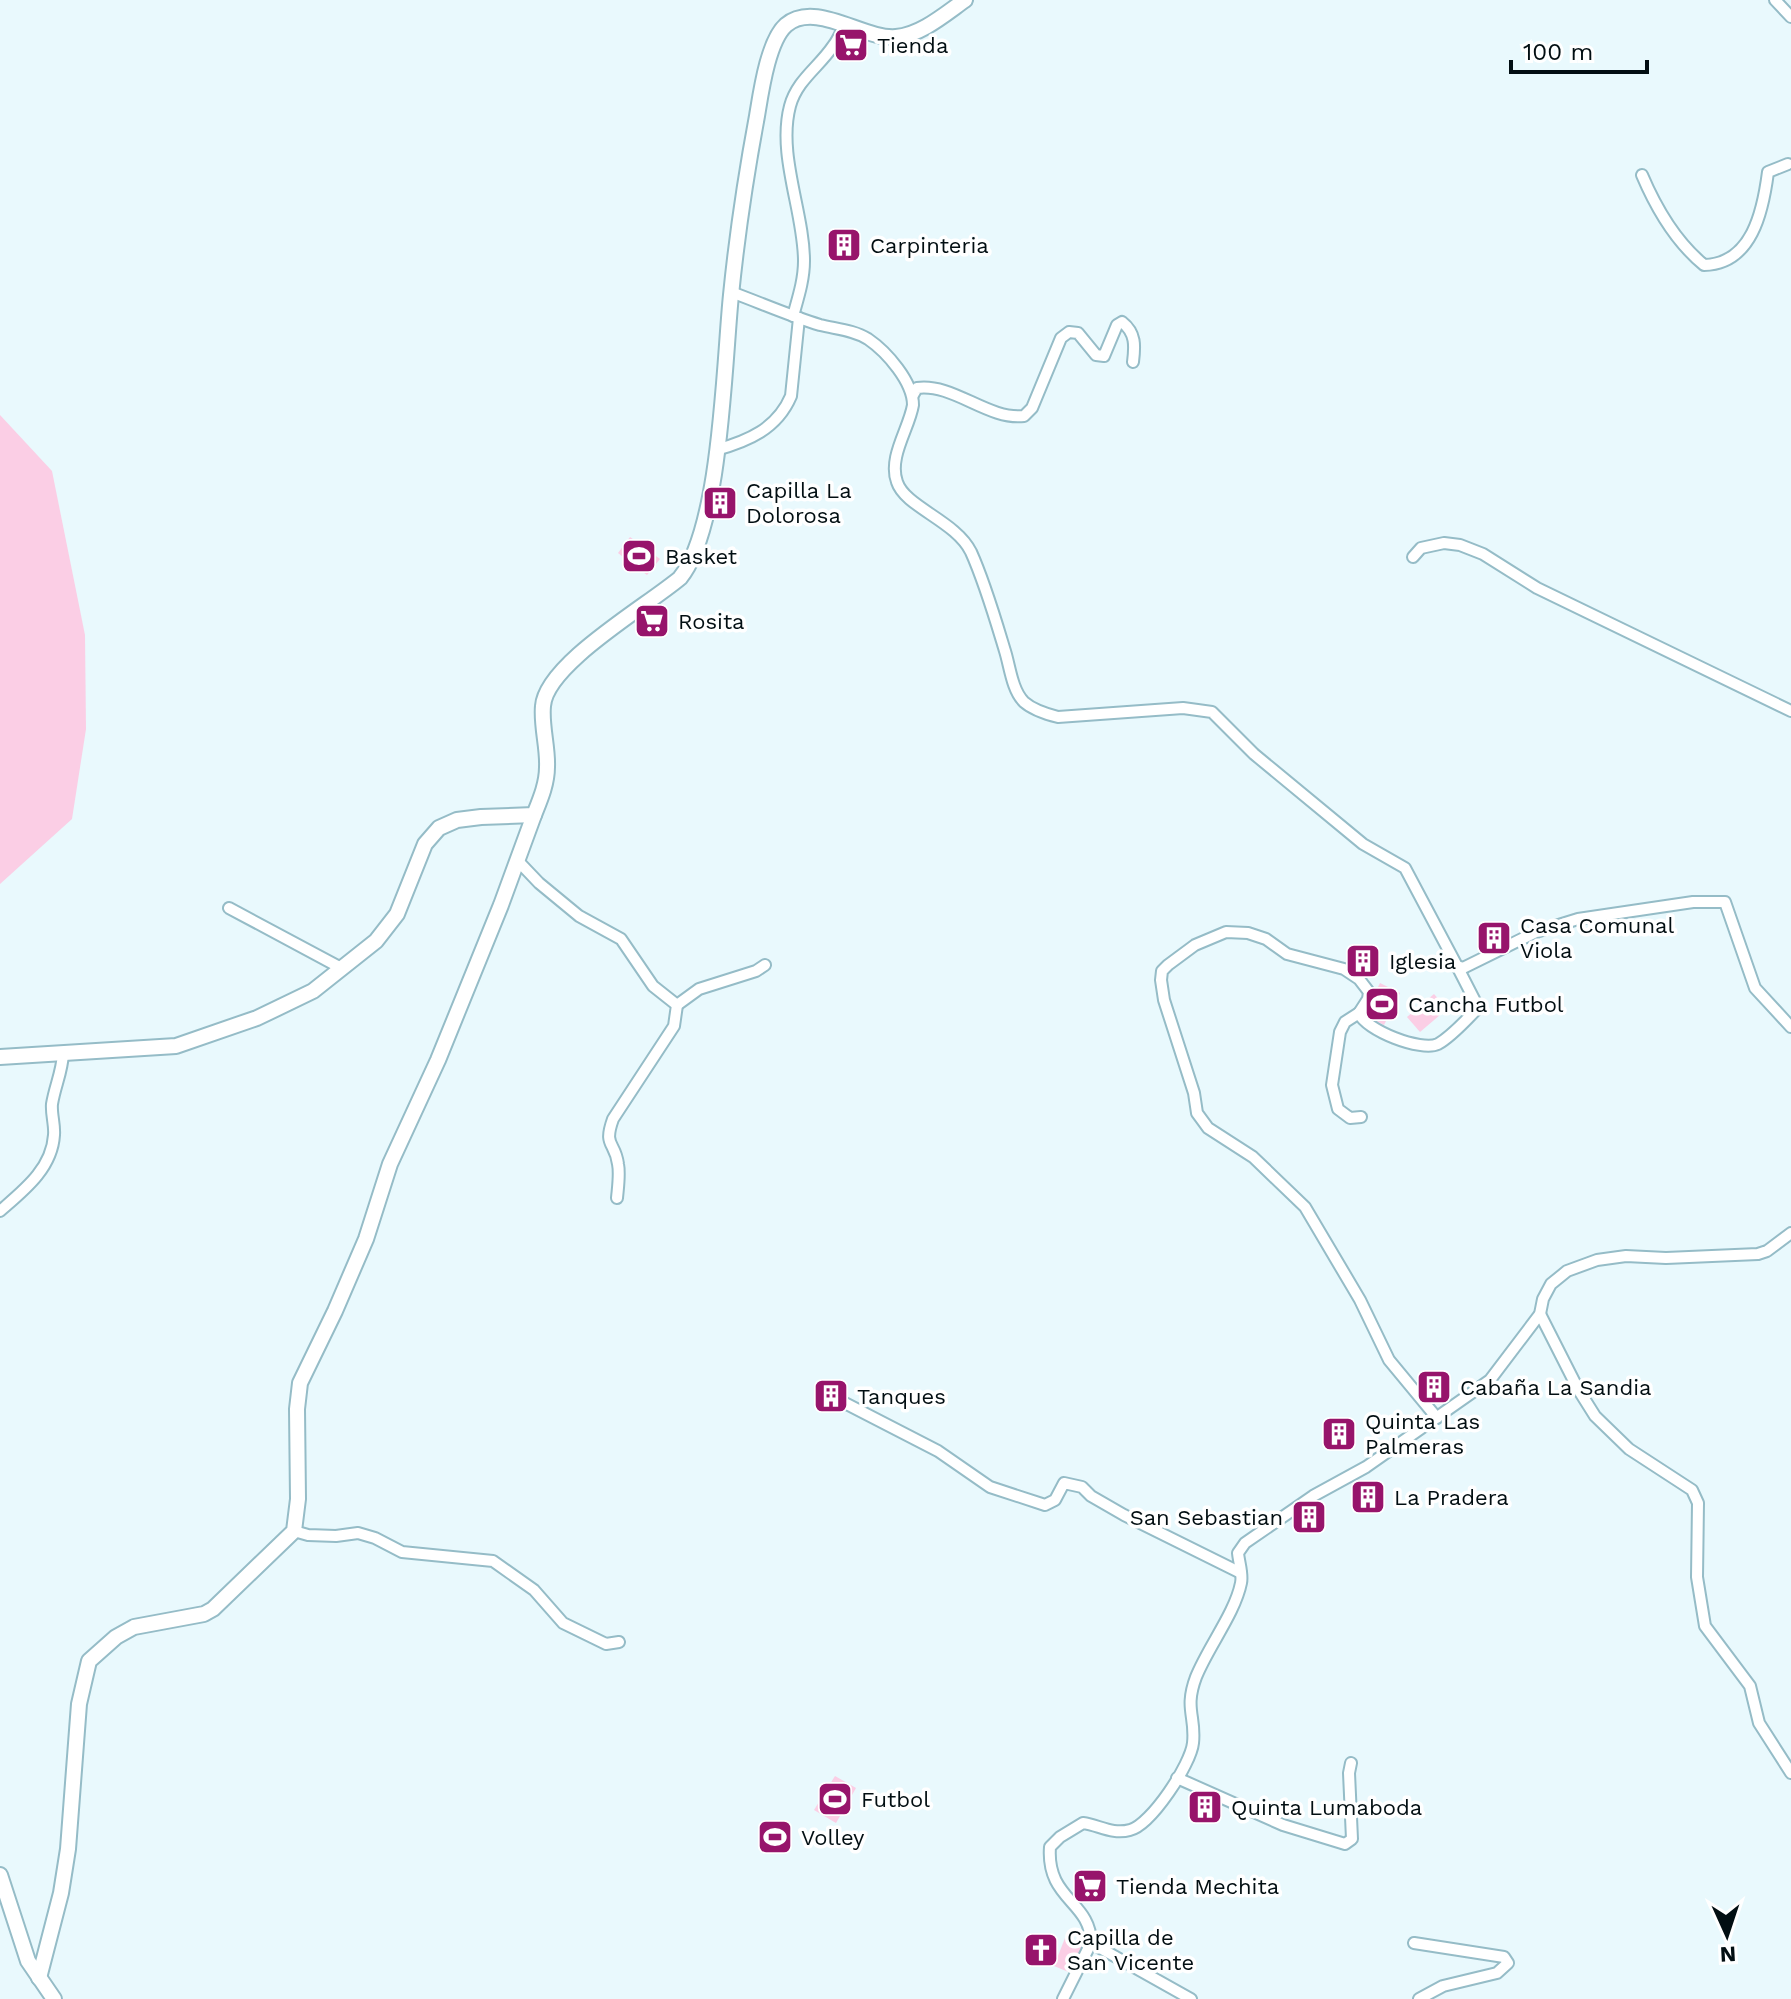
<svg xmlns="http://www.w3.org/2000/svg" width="1791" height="1999" viewBox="0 0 1791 1999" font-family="'Work Sans',sans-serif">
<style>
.green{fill:#fbcee5}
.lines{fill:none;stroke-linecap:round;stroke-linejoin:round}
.street-casing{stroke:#95bcc7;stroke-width:14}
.secondary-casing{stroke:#95bcc7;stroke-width:18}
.street{stroke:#fff;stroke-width:10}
.secondary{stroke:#fff;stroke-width:14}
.labels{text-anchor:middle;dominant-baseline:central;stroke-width:7;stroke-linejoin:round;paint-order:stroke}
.poi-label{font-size:22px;fill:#020e12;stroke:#fff;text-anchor:start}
</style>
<rect width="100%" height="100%" fill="#e9f9fd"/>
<g class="green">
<polygon points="0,415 52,471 85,635 86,729 72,819 0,884"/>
<polygon points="630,537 660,559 647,575 618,553"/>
<polygon points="1380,983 1400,993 1384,1025 1364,1015"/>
<polygon points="1434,994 1447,1009 1420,1032 1407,1017"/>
<polygon points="835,1776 856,1788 836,1823 814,1810"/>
<polygon points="1065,1938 1083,1946 1071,1973 1054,1966"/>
</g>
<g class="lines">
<g class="street-casing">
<g id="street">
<polyline points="1775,0 1791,17"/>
<path d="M1642,175C1656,208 1676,242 1704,265C1752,264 1763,211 1768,172L1788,164"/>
<path d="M731,292C761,303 790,316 820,325C836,329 854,330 868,339C887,352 913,382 913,405C909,429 888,457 897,482C905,507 956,521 971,552C985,583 995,618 1005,651C1010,667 1012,690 1024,702C1033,710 1046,714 1058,717L1183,708L1212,712L1254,754L1363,844L1405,868L1457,966L1463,968L1536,932L1578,919L1693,902H1725L1755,988L1791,1027"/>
<path d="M793,316C798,298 804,280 804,261C804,212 777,155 790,106C797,80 819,67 833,46C838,40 841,32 845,24"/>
<path d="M913,395L917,388C954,383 987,420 1024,416L1032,408L1061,338L1069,332L1078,333L1096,355L1104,356L1117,325L1122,322C1136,333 1135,346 1133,362"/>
<path d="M716,450C748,441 777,429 791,396L799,318"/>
<polyline points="1413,557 1421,548 1444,543 1460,545 1483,554 1537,588 1791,711"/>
<path d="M518,861L539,883L579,916L621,939L653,986L677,1005L674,1026L613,1119C603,1147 615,1141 618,1164C620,1174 618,1187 617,1198"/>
<polyline points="229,908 343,969"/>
<polyline points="677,1005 699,989 756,971 765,965"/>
<polyline points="1359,1013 1345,1022 1340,1032 1332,1085 1338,1109 1350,1118 1361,1117"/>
<path d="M0,1211C23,1191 52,1169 54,1135C55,1125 51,1114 52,1104C55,1086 62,1072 63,1054"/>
<polyline points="1540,1314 1578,1389 1595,1416 1629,1449 1692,1490 1698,1503 1697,1577 1705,1626 1750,1686 1759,1723 1791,1773"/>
<polyline points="837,1399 938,1451 990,1487 1045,1505 1055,1500 1064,1483 1082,1487 1091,1496 1124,1515 1241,1573"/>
<path d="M1437,1418L1389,1360L1360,1300L1305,1207L1253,1157L1208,1128L1197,1113L1194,1093L1164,1000L1161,980L1162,971L1168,965L1195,945L1226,932L1248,933L1266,939L1287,954L1344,969L1359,979L1369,992L1368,999L1359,1013C1365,1030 1421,1052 1438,1044C1452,1036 1465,1021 1476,1010L1477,1005L1457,966"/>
<polyline points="294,1531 308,1535 336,1536 358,1533 375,1538 402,1552 493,1561 534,1590 563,1623 606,1644 619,1642"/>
<polyline points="1177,1778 1283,1825 1345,1844 1352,1839 1349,1773 1351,1763"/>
<polyline points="1091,1943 1191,1999"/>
<polyline points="1414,1943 1504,1957 1508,1963 1497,1973 1443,1986 1419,1999"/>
<path d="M1063,1999L1091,1943C1091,1901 1046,1900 1050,1847L1060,1837L1083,1823C1099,1825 1112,1835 1130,1830C1151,1825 1191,1764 1193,1743C1196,1716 1184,1709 1196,1677C1208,1647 1235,1613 1241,1583C1243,1574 1239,1563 1238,1553L1245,1543L1313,1496L1366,1467L1490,1380L1540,1314L1543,1299L1551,1284L1567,1271L1597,1260L1626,1256L1666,1258L1758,1254L1767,1251L1791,1233"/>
</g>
</g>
<g class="secondary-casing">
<g id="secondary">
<path d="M0,1057L176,1046L257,1018L313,991L376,941L397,914L425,844L439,828L457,820L481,817L534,815C540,800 547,784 547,767C548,747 541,726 543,706C546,664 647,606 680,578C721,528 724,363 731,295C737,235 746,175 757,116C761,92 768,41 786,25C815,0 864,40 896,37C921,35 945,14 965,0"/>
<polyline points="0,1875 28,1961 54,1999"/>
<polyline points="39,1978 61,1893 68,1849 79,1704 89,1661 116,1637 134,1627 204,1614 213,1609 294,1531 298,1499 297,1409 300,1383 335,1311 366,1239 390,1164 438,1060 501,905 534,815"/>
</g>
</g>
<use href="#street" class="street"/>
<use href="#secondary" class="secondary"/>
</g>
<defs>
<g id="supermarket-square" transform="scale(1.8)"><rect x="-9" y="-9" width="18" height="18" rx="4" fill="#97146b" stroke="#fff"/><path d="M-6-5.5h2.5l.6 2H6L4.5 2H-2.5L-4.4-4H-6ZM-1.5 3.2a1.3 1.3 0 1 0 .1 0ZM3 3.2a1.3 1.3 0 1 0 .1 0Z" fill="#fff"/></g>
<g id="building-square" transform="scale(1.8)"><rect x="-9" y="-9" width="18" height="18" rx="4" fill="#97146b" stroke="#fff"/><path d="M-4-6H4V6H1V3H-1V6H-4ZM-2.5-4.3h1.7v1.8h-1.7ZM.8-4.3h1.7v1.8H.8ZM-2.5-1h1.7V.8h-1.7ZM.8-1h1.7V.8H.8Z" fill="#fff"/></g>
<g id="stadium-square" transform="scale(1.8)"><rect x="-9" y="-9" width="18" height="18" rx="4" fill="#97146b" stroke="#fff"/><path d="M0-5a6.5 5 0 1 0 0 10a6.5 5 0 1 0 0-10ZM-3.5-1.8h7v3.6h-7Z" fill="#fff"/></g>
<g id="church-square" transform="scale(1.8)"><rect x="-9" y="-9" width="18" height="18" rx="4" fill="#97146b" stroke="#fff"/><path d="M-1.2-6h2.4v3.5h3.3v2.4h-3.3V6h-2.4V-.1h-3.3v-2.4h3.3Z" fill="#fff"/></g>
</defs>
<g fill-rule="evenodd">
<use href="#supermarket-square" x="851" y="45"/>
<use href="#building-square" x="844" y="245"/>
<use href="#building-square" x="720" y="503"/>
<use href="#stadium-square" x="639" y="556"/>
<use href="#supermarket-square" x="652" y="621"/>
<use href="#building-square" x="1494" y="938"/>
<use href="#building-square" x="1363" y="961"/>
<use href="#stadium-square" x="1382" y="1004"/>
<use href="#building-square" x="1434" y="1387"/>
<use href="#building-square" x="831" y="1396"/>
<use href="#building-square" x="1339" y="1434"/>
<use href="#building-square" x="1368" y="1497"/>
<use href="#building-square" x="1309" y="1517"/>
<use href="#stadium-square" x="835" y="1799"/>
<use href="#building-square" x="1205" y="1807"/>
<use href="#stadium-square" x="775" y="1837"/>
<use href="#supermarket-square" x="1090" y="1886"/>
<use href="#church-square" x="1041" y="1950"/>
</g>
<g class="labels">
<g class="poi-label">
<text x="877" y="45">Tienda</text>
<text x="870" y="245">Carpinteria</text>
<text x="746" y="490">Capilla La<tspan x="746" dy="25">Dolorosa</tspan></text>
<text x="665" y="556">Basket</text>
<text x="678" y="621">Rosita</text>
<text x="1520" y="925">Casa Comunal<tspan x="1520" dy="25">Viola</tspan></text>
<text x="1389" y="961">Iglesia</text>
<text x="1408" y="1004">Cancha Futbol</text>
<text x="1460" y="1387">Cabaña La Sandia</text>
<text x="857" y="1396">Tanques</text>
<text x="1365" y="1421">Quinta Las<tspan x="1365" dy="25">Palmeras</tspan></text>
<text x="1394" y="1497">La Pradera</text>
<text x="1283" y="1517" text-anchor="end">San Sebastian</text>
<text x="861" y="1799">Futbol</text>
<text x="1231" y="1807">Quinta Lumaboda</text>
<text x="801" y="1837">Volley</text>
<text x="1116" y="1886">Tienda Mechita</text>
<text x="1067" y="1937">Capilla de<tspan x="1067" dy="25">San Vicente</tspan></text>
</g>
</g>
<g transform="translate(1727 1935) rotate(177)" stroke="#ffffff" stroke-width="6" paint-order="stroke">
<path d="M0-6L14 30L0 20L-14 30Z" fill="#020e12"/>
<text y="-12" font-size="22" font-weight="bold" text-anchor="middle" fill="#020e12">N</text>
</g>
<path d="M1511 60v12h136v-12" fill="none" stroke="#020e12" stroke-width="4"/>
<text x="1523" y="60" font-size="24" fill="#020e12" stroke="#ffffff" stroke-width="6" paint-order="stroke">100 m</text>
</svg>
